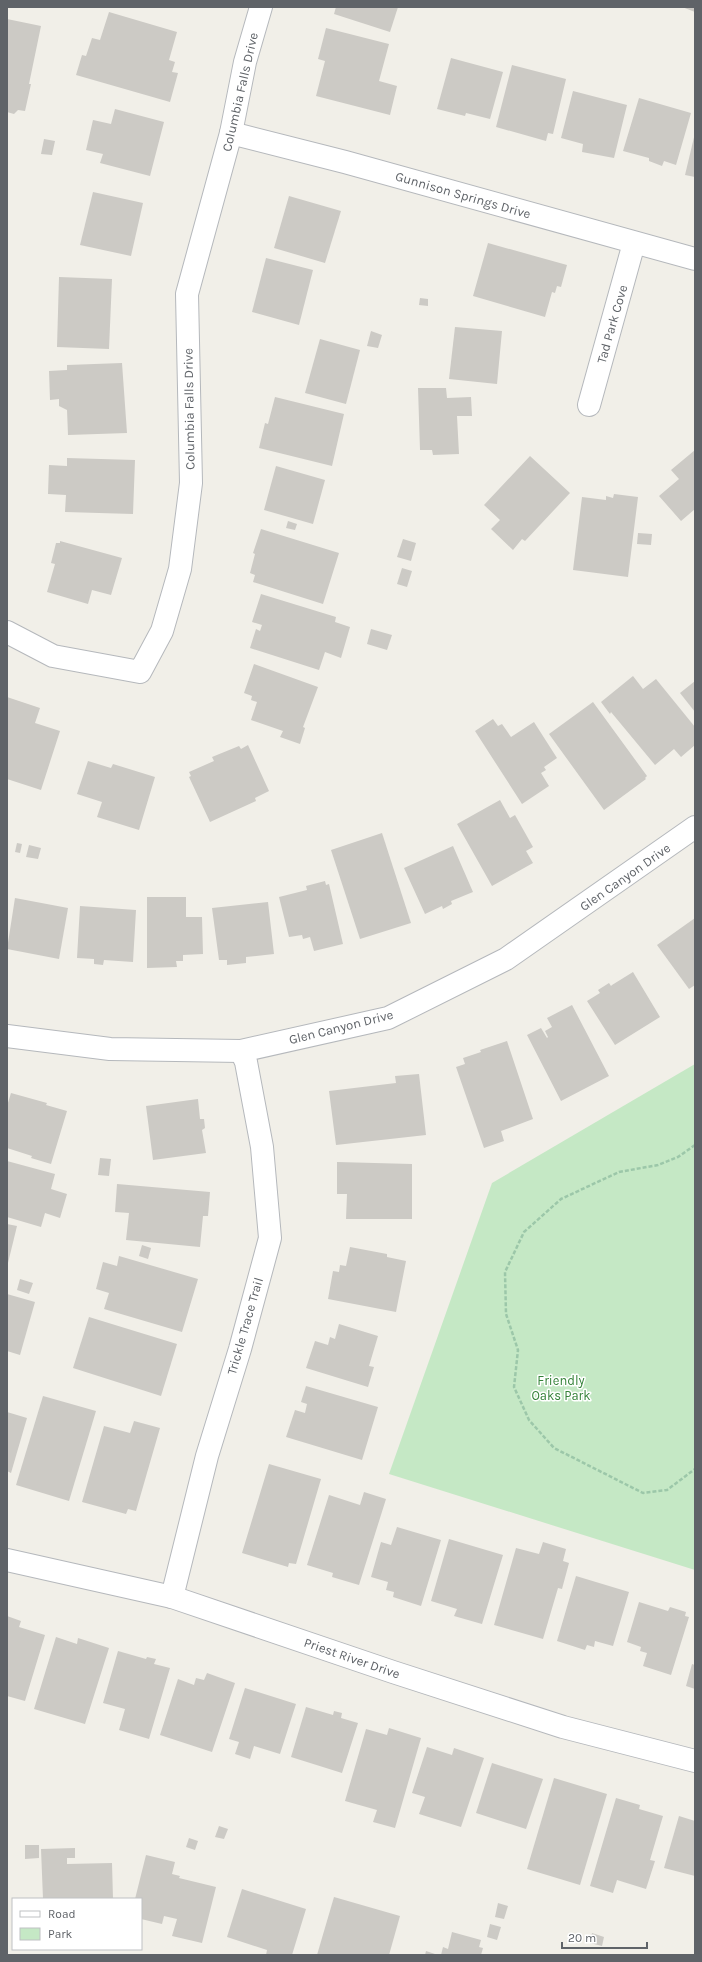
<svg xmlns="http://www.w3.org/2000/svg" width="702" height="1962" viewBox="0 0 702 1962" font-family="Karla,sans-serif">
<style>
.green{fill:#c5e8c5}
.building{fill:#cccac5}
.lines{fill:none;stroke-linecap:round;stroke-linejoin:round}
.minor-casing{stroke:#b5b8bc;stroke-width:24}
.path{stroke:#9cc7a9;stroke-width:2.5;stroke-dasharray:4 2;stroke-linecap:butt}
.minor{stroke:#fff;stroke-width:22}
.labels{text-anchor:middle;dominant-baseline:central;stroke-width:3;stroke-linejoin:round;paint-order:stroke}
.street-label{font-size:13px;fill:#5f6368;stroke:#fff}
.park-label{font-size:13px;fill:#348238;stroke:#fff}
</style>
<rect width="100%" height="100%" fill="#f1efe8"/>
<polygon class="green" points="695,1064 695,1570 389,1474 492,1183"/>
<g class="building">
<polygon points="336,7 398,7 390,32 334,14"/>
<polygon points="682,7 695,7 695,12"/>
<polygon points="109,12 177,32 169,60 175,62 172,72 178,73 170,102 76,75 82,55 86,56 92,38 100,40"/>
<polygon points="7,19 41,26 29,84 31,84 25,111 18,110 14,114 7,112"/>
<polygon points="326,28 389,44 379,81 397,86 390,115 316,96 325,61 318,59"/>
<polygon points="451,58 503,72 490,119 466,113 465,116 437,109"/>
<polygon points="512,65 566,79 553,134 548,133 546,141 496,127"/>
<polygon points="573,91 627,105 614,158 582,152 583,144 561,138"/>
<polygon points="639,98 691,113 676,165 664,161 662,166 649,161 649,158 623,151"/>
<polygon points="115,109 164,122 150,176 100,163 103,154 86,150 93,120 111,124"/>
<polygon points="695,133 695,177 685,175"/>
<polygon points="44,139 55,141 52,155 41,154"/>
<polygon points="93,192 143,203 131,256 80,245"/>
<polygon points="289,196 341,211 325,263 274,248"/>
<polygon points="488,243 567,265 561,287 557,286 555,293 552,292 545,317 473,296"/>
<polygon points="266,258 313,270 299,325 252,312"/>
<polygon points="59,277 112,279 109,349 57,347"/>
<polygon points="420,298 428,299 428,306 419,305"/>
<polygon points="455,327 502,331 497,384 449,379"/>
<polygon points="371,331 382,335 378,348 367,346"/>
<polygon points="320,339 360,350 346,404 305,393"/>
<polygon points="122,363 127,433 68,435 67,410 59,406 59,399 50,400 49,371 67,370 67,365"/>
<polygon points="418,388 446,388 447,398 471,397 472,416 457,416 459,454 433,455 432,450 420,450"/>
<polygon points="275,397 344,414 332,466 259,448 265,423 268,424"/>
<polygon points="695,450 695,509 681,521 659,496 679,479 671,470"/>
<polygon points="530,456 570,493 525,541 522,539 513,550 491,529 500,520 484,505"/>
<polygon points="67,458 135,460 133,514 65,512 66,495 48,494 49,465 67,466"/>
<polygon points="276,466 325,480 313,524 264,510"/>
<polygon points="614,494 638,497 628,577 573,570 582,497 606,500 606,496 613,498"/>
<polygon points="288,521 297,524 295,530 286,528"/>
<polygon points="261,529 339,553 323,604 253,582 255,575 250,573 255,554 253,553"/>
<polygon points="638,533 652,534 651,545 637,544"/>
<polygon points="403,539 416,543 411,561 397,557"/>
<polygon points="60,541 122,558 111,595 92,590 88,604 47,592 55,564 51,563 56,543 60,543"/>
<polygon points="402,568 412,571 407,587 397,584"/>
<polygon points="261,594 336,617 335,622 350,627 341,658 325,652 319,670 250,648 256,629 260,631 262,625 252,622"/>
<polygon points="371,629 392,635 387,650 367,644"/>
<polygon points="254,664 318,687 303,727 305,728 300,744 280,737 283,731 251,720 257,702 251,700 252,696 244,693"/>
<polygon points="633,676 643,689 656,679 695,727 695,745 681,757 674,749 655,765 611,712 610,714 601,702"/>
<polygon points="695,681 695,712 680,693"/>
<polygon points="7,697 40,708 35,723 60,731 41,790 7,779"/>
<polygon points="593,702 647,776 645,778 646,779 604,810 549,734"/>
<polygon points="493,719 498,726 502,724 511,737 534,722 557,758 544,767 546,770 541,773 549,786 522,804 475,731"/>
<polygon points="248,745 269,791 255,798 256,801 210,822 189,777 191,776 189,772 214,761 212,757 239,746 241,749"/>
<polygon points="88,761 111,768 113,764 155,777 139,830 97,817 102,802 77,794"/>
<polygon points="500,800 510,818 515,815 533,847 526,851 533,863 492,886 457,824"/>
<polygon points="382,833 411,923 360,939 331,850"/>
<polygon points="17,843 22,844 20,853 15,852"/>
<polygon points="29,845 41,848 38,859 26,857"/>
<polygon points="453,846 473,892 451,901 452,904 443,909 442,906 425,914 404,868"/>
<polygon points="325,881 326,885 329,884 343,944 314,951 310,937 303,939 302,935 289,937 279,897 307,890 306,886"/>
<polygon points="147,897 186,897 186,917 202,917 203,954 183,955 183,961 176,961 177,967 147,968"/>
<polygon points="15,898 68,908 59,959 7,949"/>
<polygon points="268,902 274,954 246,957 246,963 227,965 227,960 219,960 212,908"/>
<polygon points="80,906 136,910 133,962 104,960 103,965 94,964 94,959 77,958"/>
<polygon points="695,918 695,985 689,989 657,945"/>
<polygon points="633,972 660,1017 615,1045 587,1001 600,993 598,990 609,983 611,986 612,985"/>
<polygon points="572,1005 609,1076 561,1101 527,1035 541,1028 547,1038 548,1037 545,1031 552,1027 547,1018"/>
<polygon points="507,1041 533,1119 501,1131 504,1141 484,1148 456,1067 465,1064 463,1058 481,1052 480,1050"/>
<polygon points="419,1074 426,1135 336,1145 329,1091 396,1083 395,1076"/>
<polygon points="11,1093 47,1103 46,1105 67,1111 51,1164 31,1158 32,1156 7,1148 7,1106"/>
<polygon points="198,1099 200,1119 204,1119 205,1128 202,1130 206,1153 153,1160 146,1106"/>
<polygon points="100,1158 111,1159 109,1176 98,1175"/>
<polygon points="7,1161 55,1174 51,1189 67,1194 60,1218 45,1213 41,1227 7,1217"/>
<polygon points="337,1162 412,1164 412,1219 346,1219 347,1194 337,1194"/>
<polygon points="117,1184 210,1192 208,1216 203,1216 200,1247 126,1240 129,1213 115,1212"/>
<polygon points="7,1224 17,1226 8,1263 7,1263"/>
<polygon points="142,1245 151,1248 148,1259 139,1256"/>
<polygon points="350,1247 387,1254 387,1257 406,1261 396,1312 328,1299 333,1271 339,1272 340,1265 346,1266"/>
<polygon points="119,1256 198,1279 182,1332 104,1309 109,1293 96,1289 103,1262 117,1266"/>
<polygon points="20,1279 33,1283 29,1294 17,1290"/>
<polygon points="7,1294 35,1302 20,1355 7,1351"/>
<polygon points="89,1317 177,1344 161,1396 73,1368"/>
<polygon points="339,1324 378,1336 369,1366 374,1367 368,1387 306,1368 315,1341 328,1345 330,1337 335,1339"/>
<polygon points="306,1386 378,1407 362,1460 286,1437 295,1410 305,1413 307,1404 301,1402"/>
<polygon points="43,1396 96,1411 69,1501 16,1485"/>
<polygon points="7,1412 27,1418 11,1473 7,1471"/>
<polygon points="134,1421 160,1428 136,1511 128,1509 126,1514 82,1502 104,1426 130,1433"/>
<polygon points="269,1464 321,1479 296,1564 289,1563 288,1567 242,1553"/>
<polygon points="364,1492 386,1499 359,1585 332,1577 333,1573 307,1565 329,1495 360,1505"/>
<polygon points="397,1527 441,1540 421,1606 393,1597 394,1592 386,1590 388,1582 371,1577 381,1542 391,1545"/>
<polygon points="449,1539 503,1555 482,1624 454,1616 457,1609 431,1601"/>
<polygon points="543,1542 566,1549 563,1561 569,1563 562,1589 558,1588 543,1639 494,1625 516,1548 539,1554"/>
<polygon points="576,1576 629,1592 613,1646 595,1641 594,1647 587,1645 585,1650 557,1641"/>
<polygon points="639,1602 668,1611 670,1607 686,1612 685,1616 689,1617 671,1675 643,1666 647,1653 640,1651 641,1647 627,1642"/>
<polygon points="7,1616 21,1621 19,1627 45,1635 25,1701 7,1696"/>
<polygon points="56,1637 77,1644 78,1638 109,1648 85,1724 34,1709"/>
<polygon points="118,1651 146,1659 147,1657 156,1659 154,1664 170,1668 149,1739 119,1730 125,1709 103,1703"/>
<polygon points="692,1664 695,1665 695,1689 686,1686"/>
<polygon points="207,1673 235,1683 212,1752 160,1735 178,1679 194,1685 196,1678 204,1680"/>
<polygon points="245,1688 296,1704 280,1754 254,1746 250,1759 235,1754 239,1742 229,1739"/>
<polygon points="306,1707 333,1715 334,1711 342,1713 341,1718 358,1723 342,1773 291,1757"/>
<polygon points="389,1728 421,1738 395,1828 373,1822 377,1810 345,1801 366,1729 387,1735"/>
<polygon points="427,1747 452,1755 454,1748 484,1758 461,1827 419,1814 425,1797 412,1793"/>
<polygon points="492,1763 543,1779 526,1829 476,1813"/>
<polygon points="554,1778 607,1794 580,1885 527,1869"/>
<polygon points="616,1798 640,1805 639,1809 663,1816 650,1860 655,1861 646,1889 617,1880 613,1893 590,1886"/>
<polygon points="679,1816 695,1821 695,1876 664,1868"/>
<polygon points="219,1826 228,1829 224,1839 215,1837"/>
<polygon points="189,1838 198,1841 195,1850 186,1847"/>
<polygon points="25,1845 39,1845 39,1858 25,1859"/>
<polygon points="75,1848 75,1858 67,1858 67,1864 112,1863 113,1899 43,1899 41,1849"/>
<polygon points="146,1855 175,1862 172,1874 180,1876 179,1878 216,1887 202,1943 172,1936 177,1919 164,1916 162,1924 141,1919 141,1899 135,1899"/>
<polygon points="242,1889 306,1909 292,1955 266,1955 267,1950 227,1937"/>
<polygon points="334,1897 400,1916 389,1955 317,1955"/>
<polygon points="498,1903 508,1906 504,1919 495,1917"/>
<polygon points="490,1924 501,1927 497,1940 487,1937"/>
<polygon points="452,1932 481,1940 479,1947 483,1948 481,1955 441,1955 443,1947 448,1949"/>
<polygon points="592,1933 604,1937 602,1946 590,1943"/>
<polygon points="426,1951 438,1955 425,1955"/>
</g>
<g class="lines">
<g class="minor-casing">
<g id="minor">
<polyline points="231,133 345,162 695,259"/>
<polyline points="589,405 634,243"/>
<polyline points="7,632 53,656 140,672 162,631 180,569 191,483 187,294 231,133 245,62 261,7"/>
<polyline points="7,1036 110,1049 241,1051 388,1018 506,959 695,827"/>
<polyline points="7,1560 172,1597 393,1672 563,1727 695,1761"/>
<polyline points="172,1597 207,1456 240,1349 270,1238 262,1147 246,1062 241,1051"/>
</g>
</g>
<polyline class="path" points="695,1145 678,1157 658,1165 619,1172 561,1199 524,1232 505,1272 506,1314 518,1350 514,1387 529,1420 554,1448 643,1493 667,1490 695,1469"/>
<use href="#minor" class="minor"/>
</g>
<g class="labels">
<g class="street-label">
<text transform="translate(240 92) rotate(-77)">Columbia Falls Drive</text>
<text transform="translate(463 195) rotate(16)">Gunnison Springs Drive</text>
<text transform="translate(612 324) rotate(-74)">Tad Park Cove</text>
<text transform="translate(189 409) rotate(-91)">Columbia Falls Drive</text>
<text transform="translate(625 877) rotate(-35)">Glen Canyon Drive</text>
<text transform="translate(341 1027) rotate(-14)">Glen Canyon Drive</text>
<text transform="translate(245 1326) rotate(-74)">Trickle Trace Trail</text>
<text transform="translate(352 1658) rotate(19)">Priest River Drive</text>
</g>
<g class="park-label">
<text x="561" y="1380">Friendly<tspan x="561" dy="15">Oaks Park</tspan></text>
</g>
</g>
<rect width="702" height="1962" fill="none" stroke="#5f6368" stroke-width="16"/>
<rect x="12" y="1898" width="130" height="52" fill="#ffffff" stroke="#bfc1c3"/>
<rect x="20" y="1911" width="20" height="6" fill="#ffffff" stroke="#bfc1c3"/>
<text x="48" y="1918" font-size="12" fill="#5f6368">Road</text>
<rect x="20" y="1928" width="20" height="12" fill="#c5e8c5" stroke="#bfc1c3"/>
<text x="48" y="1938" font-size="12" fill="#5f6368">Park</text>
<path d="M562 1942v6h85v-6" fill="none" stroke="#5f6368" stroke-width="2"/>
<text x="568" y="1942" font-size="12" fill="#5f6368" stroke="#ffffff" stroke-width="3" paint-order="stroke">20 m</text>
</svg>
